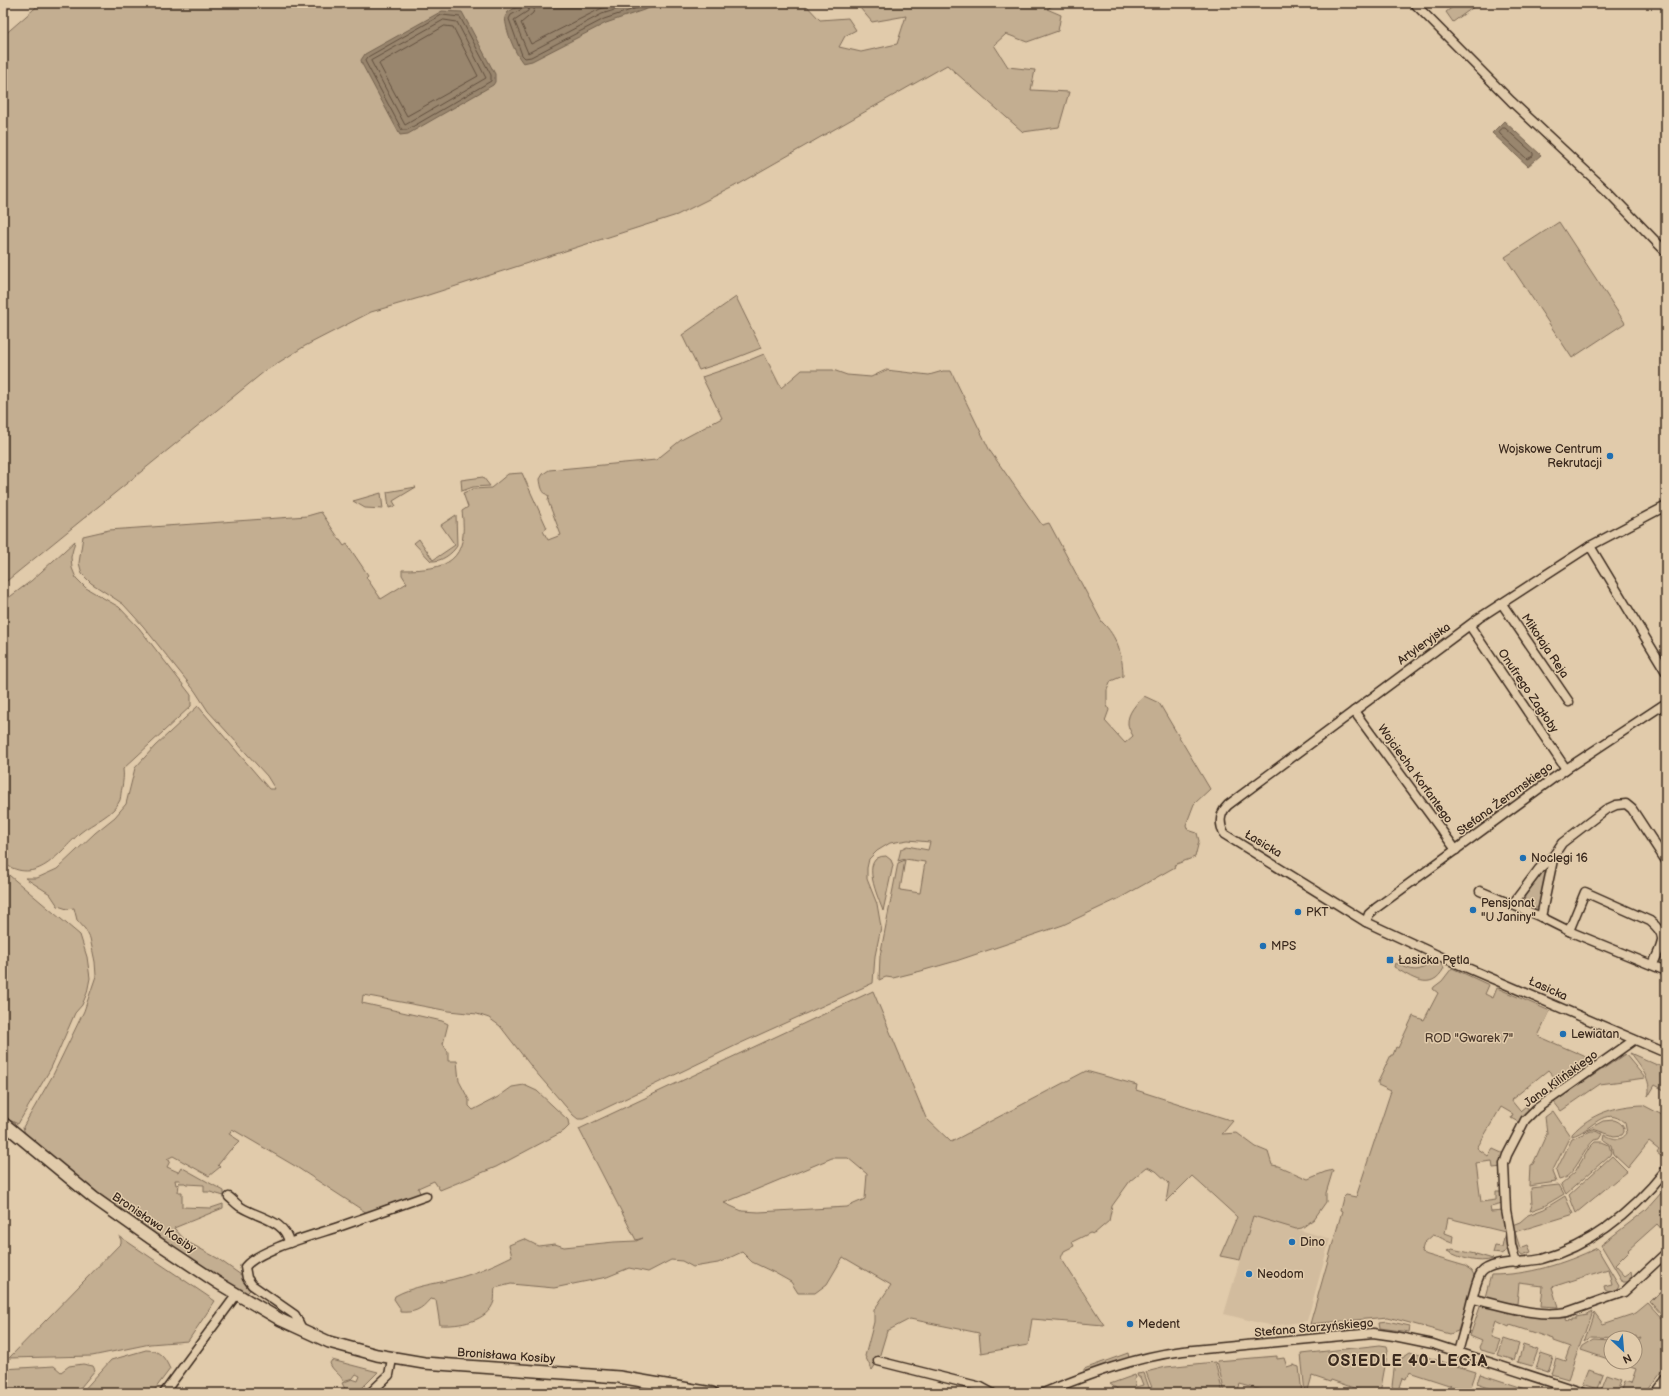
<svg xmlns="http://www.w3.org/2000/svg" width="1669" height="1396" viewBox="0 0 1669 1396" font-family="'Balsamiq Sans',sans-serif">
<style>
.built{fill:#d2bc9e}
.green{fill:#c3ae91;stroke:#7f6c58;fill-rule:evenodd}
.water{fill:#99866e;stroke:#73614e}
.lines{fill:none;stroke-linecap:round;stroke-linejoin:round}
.shore{stroke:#614f3e;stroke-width:1}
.street-casing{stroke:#3b2a1e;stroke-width:11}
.secondary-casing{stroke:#3b2a1e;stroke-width:14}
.street{stroke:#e1cbab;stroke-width:8}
.secondary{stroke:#e1cbab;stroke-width:11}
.poi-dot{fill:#1f6fb2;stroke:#e1cbab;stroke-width:1.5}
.labels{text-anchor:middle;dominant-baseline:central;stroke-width:3;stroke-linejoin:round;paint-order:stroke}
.poi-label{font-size:12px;fill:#3b2a1e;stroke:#e1cbab;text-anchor:start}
.street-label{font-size:12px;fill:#3b2a1e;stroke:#e1cbab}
.park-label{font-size:12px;fill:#49372a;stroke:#e1cbab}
.district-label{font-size:16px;font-weight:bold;letter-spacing:1px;fill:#3b2a1e;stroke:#e1cbab}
</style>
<rect width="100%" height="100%" fill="#e1cbab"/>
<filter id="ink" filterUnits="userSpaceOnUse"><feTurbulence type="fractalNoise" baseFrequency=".025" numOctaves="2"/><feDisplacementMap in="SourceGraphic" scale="8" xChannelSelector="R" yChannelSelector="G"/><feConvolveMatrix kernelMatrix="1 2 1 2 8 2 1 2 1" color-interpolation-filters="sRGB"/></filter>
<g filter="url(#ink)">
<polygon class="built" points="1253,1216 1330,1239 1307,1321 1272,1326 1224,1314"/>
<g class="green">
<polygon points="41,3 804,3 820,20 848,18 856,30 845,36 839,47 861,52 897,44 906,16 872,22 860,8 862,3 1057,3 1047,9 1061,15 1058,31 1027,42 1006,34 994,45 1008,67 1035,70 1031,90 1069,92 1059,127 1023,132 947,65 733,187 677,215 419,298 371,312 305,346 265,371 3,584 3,36"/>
<polygon points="1458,3 1479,3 1453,22 1446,12"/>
<polygon points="1559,222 1625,323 1572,358 1505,257"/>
<polygon points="736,297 761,348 733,359 699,370 682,335"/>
<path d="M764,354L781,388L802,370H833L847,375L871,377L886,370L929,375L943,371H951L990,451L1042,525L1049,523L1102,622C1117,636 1123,656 1123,676L1111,681L1107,690V705L1109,710L1105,721L1125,743L1133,736C1131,732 1128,727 1128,724C1127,713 1137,703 1144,696L1159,703L1210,789L1194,804L1186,825L1188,830L1197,833L1199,841L1195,857L1174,865L1175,867L1120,898L1063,925L956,961L921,971L893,978L886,977L879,980L880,956L898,863L905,860L900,890L920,893L925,862L905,859L898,861L901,849L907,846L928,850L930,842L908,840L890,843L877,851L869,859L867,868V879L877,904L881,927L875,956L873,983L741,1043L583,1119H578L573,1115L534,1070L500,1026L489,1018L477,1014L449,1011L363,995L362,1003L442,1021L448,1024L443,1044L448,1052V1061H457L459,1081L469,1100V1106L473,1110L498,1097L512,1087L524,1085L537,1091L568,1120L569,1126L564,1131L496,1167L440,1190L434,1181L418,1188L421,1195L367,1213L295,1166L232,1129L229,1134L240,1141L232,1149L230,1150L218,1165L220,1167L209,1176L173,1156L167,1159L170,1161L167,1167L178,1172L181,1167L224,1191V1196L210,1192H204V1185L186,1184L185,1183H179L180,1180H175L176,1185L179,1184L178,1192H182V1207L211,1208L223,1204V1208L174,1228L186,1241L217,1258L241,1275L251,1289L246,1294L179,1250L89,1187L25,1134L23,1127L53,1075L69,1042L84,1011L96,976L95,962L90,938L85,929L77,920L74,908L67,909L58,906L50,894L25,878H37L57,869L95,833L115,817L126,804L135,768L155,746L198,706L269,789H275L267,776L208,711L195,691L143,626L123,604L91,583L82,574L79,563L83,536L109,530L307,516L321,512L344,546L347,544L368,575L366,577L381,599L407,583L402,575V570C448,570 469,561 462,511L468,507L463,493L473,489L491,488L508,474L522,473L547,528L543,531L548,540L561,535L548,501L549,496C542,493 541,487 540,479L543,474L549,470L656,460L681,440L722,418L702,377L740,364Z"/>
<polygon points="483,477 490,486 473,487 462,491 461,480"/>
<polygon points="416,487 393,501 396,506 389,508 387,492"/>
<polygon points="381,493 383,509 365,508 353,501"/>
<path d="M456,515L457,546C452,554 441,562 431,561L414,543L419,539L433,560L455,545L441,525Z"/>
<path d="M75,541L71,557L72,568L76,578L86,588L119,607L139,628L191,695V706L123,769C124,776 123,781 122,788C121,791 121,796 120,800C114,815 92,823 80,833C57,854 38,886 3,863V602L31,581Z"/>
<path d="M886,856L891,860L893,865L883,911C879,899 858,856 886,856Z"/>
<path d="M1547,867L1549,869L1540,904L1537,908C1532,909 1527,907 1524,903L1525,896Z"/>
<polygon points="3,870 80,935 87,957 90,978 87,993 82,1005 75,1013 51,1068 18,1124 3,1117"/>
<path d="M1433,961L1442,964L1444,968C1431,993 1411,977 1394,967L1395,963C1414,971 1417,974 1433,961Z"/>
<path d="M1452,968L1489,985L1485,994L1493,998L1497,988L1550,1011L1538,1036L1593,1060L1589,1067L1584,1064L1564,1077L1568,1083L1558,1088L1554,1083L1557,1080L1548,1070L1511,1100L1520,1111L1526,1106L1529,1110L1520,1123L1511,1118L1513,1114L1501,1107L1477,1148L1488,1156L1493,1149L1504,1154L1502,1167L1493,1168L1492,1161L1476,1163L1481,1202L1496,1200V1191H1501L1503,1204L1490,1207L1491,1212L1503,1211L1508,1231L1506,1251L1501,1254L1493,1253L1495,1246L1502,1247L1505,1232L1448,1218L1445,1233L1453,1236L1452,1243C1444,1241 1441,1236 1433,1235L1424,1243L1421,1253L1465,1266L1472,1271L1475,1278L1458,1331L1450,1334L1388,1317L1310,1324L1342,1211L1340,1210L1343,1198L1346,1195L1356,1197L1391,1091L1378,1085V1082L1391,1055H1393L1396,1047L1398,1048L1413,1016L1424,1020L1438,993L1433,989L1434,987L1442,981Z"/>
<path d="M873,991L926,1118L951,1142L1086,1071L1137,1085L1136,1090L1233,1121L1222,1134L1237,1133L1256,1147L1268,1152L1272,1165L1278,1166L1308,1179L1325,1172L1333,1170L1326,1193V1202L1314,1219L1302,1228L1296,1229L1253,1216L1240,1260L1220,1256L1237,1217L1192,1176L1166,1202L1169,1183L1156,1171L1147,1167L1130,1181L1112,1206L1109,1221L1094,1234L1090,1233L1072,1242L1074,1246L1064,1251L1061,1258L1104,1325L1032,1319L1028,1345L981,1353L979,1333L910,1319L887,1331L878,1361L872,1370L865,1356L874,1322V1310L891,1285L843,1257L827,1284L815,1293H798L791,1282L775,1273L752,1262L742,1252L718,1263L693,1267L682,1261L671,1260L648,1272L629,1268L607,1277L554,1288L511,1284L495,1288C494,1292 495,1297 494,1301C488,1322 458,1326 440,1325L436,1300L430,1299C421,1310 414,1313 400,1312V1308L394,1299L395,1296C413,1286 435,1284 454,1279C474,1274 494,1265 512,1256L509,1245L524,1239L538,1246L555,1244L564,1247L614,1242L636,1241L643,1238L636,1240L579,1129ZM832,1158H848L867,1174L865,1199L847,1207L759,1212L742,1211L724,1203Z"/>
<path d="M1630,1053L1666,1069V1091L1655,1085L1648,1097C1653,1079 1639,1066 1630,1053Z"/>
<polygon points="1625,1054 1645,1078 1600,1084 1561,1111 1554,1102"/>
<path d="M1643,1105L1664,1116L1663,1118L1664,1119L1666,1117V1160L1657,1153L1659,1150L1649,1142L1628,1168L1613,1154L1611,1145L1604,1140L1605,1135C1614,1139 1621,1142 1627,1133L1625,1123C1604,1104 1592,1131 1572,1136V1134C1591,1113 1616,1106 1643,1105Z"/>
<polygon points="1553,1111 1570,1136 1552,1172 1556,1182 1529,1186 1530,1165 1533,1164 1547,1133 1545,1117"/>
<path d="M1614,1120C1620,1122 1624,1125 1624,1132L1622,1135L1614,1136L1593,1129L1583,1132L1603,1121Z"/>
<path d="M1591,1131H1595L1603,1134L1600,1139L1594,1140C1582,1151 1575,1177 1559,1180L1556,1171L1572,1139Z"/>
<polygon points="1595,1142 1602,1142 1609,1145 1611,1152 1610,1155 1566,1194 1561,1184 1575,1172 1590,1147"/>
<polygon points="1612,1156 1627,1171 1576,1213 1569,1195"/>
<polygon points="1559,1185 1564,1194 1544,1206 1530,1211 1532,1205 1531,1188"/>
<polygon points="1662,1192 1666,1195 1664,1213 1666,1222 1666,1234 1657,1224 1628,1250 1629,1251 1615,1265 1625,1276 1632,1271 1633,1277 1628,1282 1623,1282 1601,1245 1646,1210"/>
<polygon points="1565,1196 1573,1214 1571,1215 1515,1232 1520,1248 1528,1245 1531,1252 1522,1255 1515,1247 1512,1225 1520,1222 1528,1215 1544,1209"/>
<polygon points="119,1236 215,1301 188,1341 150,1344 92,1356 9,1358 121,1243 121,1240"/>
<path d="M1597,1248L1619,1285L1617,1289L1609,1292L1605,1290L1604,1286L1612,1284L1608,1269L1552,1287L1558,1307L1541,1306L1543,1286L1519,1283L1517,1304L1499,1302L1485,1297L1491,1275C1529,1275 1563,1264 1597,1248Z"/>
<path d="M1452,1249L1475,1254V1257L1476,1254L1493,1259C1479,1264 1460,1258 1447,1251Z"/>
<polygon points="1666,1286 1666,1319 1650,1302"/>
<polygon points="1648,1303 1666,1323 1666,1364 1644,1393 1620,1393 1624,1381 1631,1383 1636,1369 1616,1362 1635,1362 1635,1341 1639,1341 1641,1338 1637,1339 1636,1336 1632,1337 1632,1338 1591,1337 1584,1342 1594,1312 1603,1324 1636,1313"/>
<polygon points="1481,1304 1566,1314 1565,1320 1568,1321 1569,1319 1572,1320 1572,1318 1576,1318 1576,1316 1587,1314 1588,1313 1592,1311 1568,1379 1551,1374 1556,1358 1565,1361 1570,1347 1553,1341 1553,1339 1510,1325 1509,1327 1496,1321 1491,1337 1500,1340 1495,1354 1480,1350 1479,1347 1482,1341 1470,1336"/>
<polygon points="1387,1321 1410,1326 1409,1332 1380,1328 1379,1322"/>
<polygon points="1504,1339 1519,1344 1514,1360 1498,1355"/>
<polygon points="1594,1339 1611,1340 1611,1360 1581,1350 1583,1346"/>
<polygon points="1380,1345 1387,1346 1388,1350 1380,1393 1368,1393 1331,1380 1330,1382 1312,1376 1308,1390 1316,1393 1305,1393 1301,1354"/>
<polygon points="1523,1345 1538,1350 1532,1366 1518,1362"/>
<path d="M146,1350C160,1350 165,1358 170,1369L152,1393H81L111,1360Z"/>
<polygon points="1410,1352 1476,1372 1469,1393 1460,1393 1461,1389 1409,1372 1406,1379 1403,1378 1400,1387 1410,1391 1410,1393 1396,1393 1392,1386 1395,1362"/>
<polygon points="1128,1353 1129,1358 1084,1373 1084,1369"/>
<polygon points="1541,1353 1553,1357 1548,1372 1536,1368"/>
<polygon points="1277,1356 1277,1359 1284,1358 1287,1367 1293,1365 1299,1367 1302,1393 1272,1393 1240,1384 1237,1393 1225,1393 1217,1361"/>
<path d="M332,1360L378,1372L357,1393H347L342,1383L352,1379L358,1381L360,1376L356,1374L353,1378L343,1381C341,1374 332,1371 330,1363Z"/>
<polygon points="1215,1362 1223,1393 1154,1393 1146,1372 1166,1367"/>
<polygon points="83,1364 93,1366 95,1370 76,1393 3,1393 3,1369 54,1366 61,1372 69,1366"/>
<polygon points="1589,1369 1603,1374 1598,1389 1583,1384"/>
<polygon points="1144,1373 1151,1393 1123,1393 1110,1384 1135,1375 1136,1378 1134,1379 1136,1387 1143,1385 1140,1377 1138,1377 1137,1374"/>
<polygon points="1480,1374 1526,1389 1524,1393 1504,1393 1477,1384"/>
<polygon points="1607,1375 1621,1380 1616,1393 1609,1393 1601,1390"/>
</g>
<g class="water">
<path d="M524,3H664L606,23L532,61L523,63C514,52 506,31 505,17L508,12Z"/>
<polygon points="442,11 462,12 495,74 495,82 493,85 408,134 400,135 362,64 361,60 365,54"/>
<polygon points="1504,121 1541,155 1528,166 1492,133"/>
</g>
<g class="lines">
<g class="shore">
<polyline points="525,3 524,8 511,15 509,19 522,55 525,58 531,57 604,19 652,3"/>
<polyline points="530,3 528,11 514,20 528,53 602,14 636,3"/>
<polyline points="536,3 533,13 521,23 531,44 600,9 617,3"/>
<polygon points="442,15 460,17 491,75 491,81 407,130 402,130 365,61 368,57"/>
<polygon points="444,20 457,22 486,78 405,125 371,61"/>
<polygon points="445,26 453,27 478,76 407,116 379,64"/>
<polygon points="1503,128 1505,128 1533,153 1533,156 1527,159 1500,134 1499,132"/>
</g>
<g class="street-casing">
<g id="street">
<polyline points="1414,3 1511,101 1607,191 1666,252"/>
<path d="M1666,506L1590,546L1479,618L1228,805C1219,814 1219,823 1224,834L1366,922L1437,955L1666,1053"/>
<polyline points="1590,546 1666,672"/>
<polyline points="1502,604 1569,702"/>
<polyline points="1470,626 1566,769"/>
<polyline points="1354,711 1456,850"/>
<polyline points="1480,891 1541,917 1571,932 1666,971"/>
<polyline points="1512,905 1539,869 1554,855 1562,843 1605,810 1616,805 1626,804 1632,809 1666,861"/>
<polyline points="1541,917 1554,855"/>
<polyline points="1366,922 1369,914 1376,908 1566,769 1666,703"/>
<path d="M1569,931L1585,892L1650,921C1669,936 1662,944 1653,964"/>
<path d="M229,1197C233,1200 237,1205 241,1207C258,1218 286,1220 289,1243"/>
<polyline points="1516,1263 1511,1244 1510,1232 1506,1210 1504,1164 1507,1155 1521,1128 1525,1120 1536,1109 1634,1040"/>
<path d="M1473,1299C1502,1305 1536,1318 1567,1312L1624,1292L1666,1253"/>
<path d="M302,1329L295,1315L252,1285L247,1278L245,1267C259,1249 318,1234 341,1226C369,1216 397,1206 426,1196"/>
<path d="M1458,1352C1463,1334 1468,1317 1472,1299C1475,1290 1476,1281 1481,1273C1491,1260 1526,1263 1542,1259C1593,1245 1633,1211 1666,1170"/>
<polyline points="878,1361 981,1387 992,1393"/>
<polyline points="164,1393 237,1294"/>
<polyline points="370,1393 389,1375 392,1359"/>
<path d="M1043,1393C1087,1375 1135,1357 1183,1351L1373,1333L1394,1336L1433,1344L1584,1393"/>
<polyline points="1654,1393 1666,1377"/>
</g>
</g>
<g class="secondary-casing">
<polyline id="secondary" points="3,1123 94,1198 152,1239 218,1283 281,1320 329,1342 377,1355 424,1363 619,1377 712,1393"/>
</g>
<use href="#street" class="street"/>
<use href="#secondary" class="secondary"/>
</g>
</g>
<g class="poi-dot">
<circle cx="1610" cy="456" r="4"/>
<circle cx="1523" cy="858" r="4"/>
<circle cx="1473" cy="910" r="4"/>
<circle cx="1298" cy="912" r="4"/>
<circle cx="1263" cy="946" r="4"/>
<rect x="1386" y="956" width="8" height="8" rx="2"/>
<circle cx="1563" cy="1034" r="4"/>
<circle cx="1292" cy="1242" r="4"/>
<circle cx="1249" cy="1274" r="4"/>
<circle cx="1130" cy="1324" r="4"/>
</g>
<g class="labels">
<g class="poi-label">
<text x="1602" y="449" text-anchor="end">Wojskowe Centrum<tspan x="1602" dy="14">Rekrutacji</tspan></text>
<text x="1531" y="858">Noclegi 16</text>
<text x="1481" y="903">Pensjonat<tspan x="1481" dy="14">"U Janiny"</tspan></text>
<text x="1306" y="912">PKT</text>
<text x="1271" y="946">MPS</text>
<text x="1398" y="960">Łasicka Pętla</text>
<text x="1571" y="1034">Lewiatan</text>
<text x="1300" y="1242">Dino</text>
<text x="1257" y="1274">Neodom</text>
<text x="1138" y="1324">Medent</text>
</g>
<g class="street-label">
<text transform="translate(1424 644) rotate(-36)">Artyleryjska</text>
<text transform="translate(1545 646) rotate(56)">Mikołaja Reja</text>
<text transform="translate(1528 691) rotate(56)">Onufrego Zagłoby</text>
<text transform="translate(1415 774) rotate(54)">Wojciecha Korfantego</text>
<text transform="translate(1505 799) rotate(-36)">Stefana Żeromskiego</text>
<text transform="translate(1263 844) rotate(31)">Łasicka</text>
<text transform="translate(1548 989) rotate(24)">Łasicka</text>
<text transform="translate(1561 1079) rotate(-36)">Jana Kilińskiego</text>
<text transform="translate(154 1223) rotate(34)">Bronisława Kosiby</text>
<text transform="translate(1314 1328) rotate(-5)">Stefana Starzyńskiego</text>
<text transform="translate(506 1356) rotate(4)">Bronisława Kosiby</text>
</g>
<g class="park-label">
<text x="1469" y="1038">ROD "Gwarek 7"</text>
</g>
<g class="district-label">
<text x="1408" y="1361">OSIEDLE 40-LECIA</text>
</g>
</g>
<rect width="1669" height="1396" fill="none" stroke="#e1cbab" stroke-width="16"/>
<rect x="8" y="8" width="1653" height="1380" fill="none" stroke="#3b2a1e" stroke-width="1.5" filter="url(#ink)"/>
<g transform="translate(1623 1350) rotate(154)"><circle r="19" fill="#e1cbab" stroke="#9f8b73"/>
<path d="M0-3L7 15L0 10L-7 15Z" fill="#1f6fb2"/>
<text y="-6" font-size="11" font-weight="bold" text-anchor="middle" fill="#3b2a1e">N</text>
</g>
</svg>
